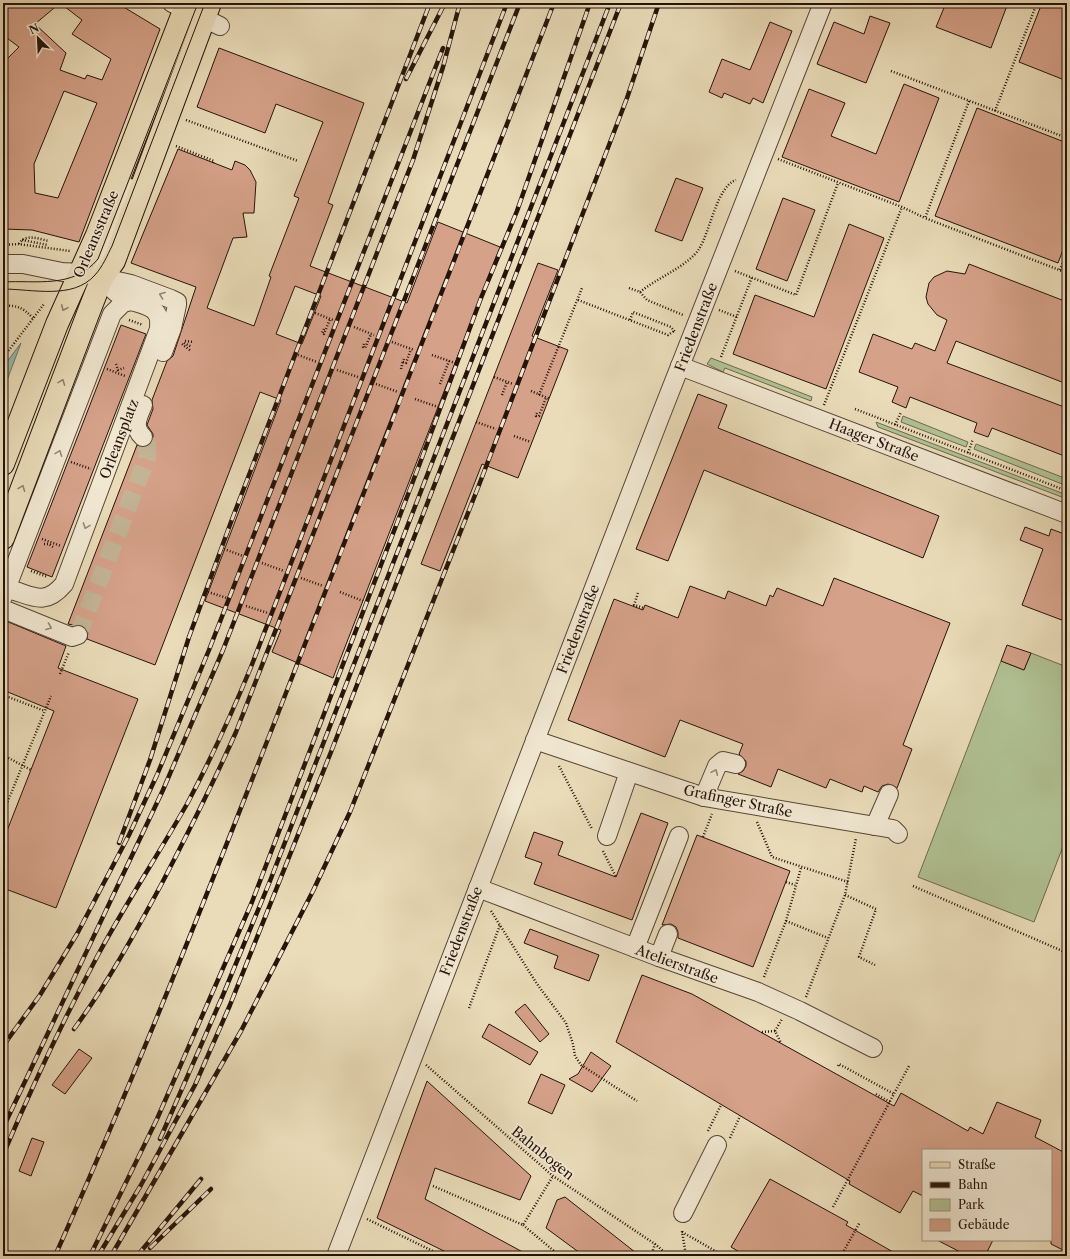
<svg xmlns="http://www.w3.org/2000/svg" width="1070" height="1259" viewBox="0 0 1070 1259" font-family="'Libre Caslon Text',serif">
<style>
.green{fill:#b1c294;stroke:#6c6a4f}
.water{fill:#98bcae;stroke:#6a786c}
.building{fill:#d5a189;stroke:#26130a;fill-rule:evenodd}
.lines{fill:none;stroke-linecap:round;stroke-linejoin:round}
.minor-tunnel{stroke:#c3b496;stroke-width:18;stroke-dasharray:18 9;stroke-linecap:butt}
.minor-casing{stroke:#574536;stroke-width:20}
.major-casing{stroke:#26130a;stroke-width:24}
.path{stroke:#26130a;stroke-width:2.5;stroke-dasharray:1 2;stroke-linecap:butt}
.minor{stroke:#f1e8d2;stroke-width:18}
.major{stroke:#eadcb9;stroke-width:22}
.tram{stroke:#26130a;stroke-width:1}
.rail-casing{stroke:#26130a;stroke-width:4.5}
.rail{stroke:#f1e8d2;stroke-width:3;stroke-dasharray:9;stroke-linecap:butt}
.oneway{stroke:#968878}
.oneway2{stroke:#92826a}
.labels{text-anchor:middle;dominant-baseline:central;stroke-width:3.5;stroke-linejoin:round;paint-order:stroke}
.street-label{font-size:14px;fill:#26130a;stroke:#f1e8d2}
</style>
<rect width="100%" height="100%" fill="#eadcb9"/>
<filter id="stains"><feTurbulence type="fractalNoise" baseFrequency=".005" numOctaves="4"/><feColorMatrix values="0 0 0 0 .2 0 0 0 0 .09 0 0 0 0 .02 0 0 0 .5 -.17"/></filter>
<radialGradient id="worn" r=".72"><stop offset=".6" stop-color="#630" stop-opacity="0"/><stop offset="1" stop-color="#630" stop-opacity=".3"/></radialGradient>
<g class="green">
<polygon points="711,358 812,397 811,401 725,368 723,372 707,364"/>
<polygon points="903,416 968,442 966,447 901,422"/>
<polygon points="876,422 1067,495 1067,499 878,427"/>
<polygon points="976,444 1067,479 1067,486 974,449"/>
<polygon points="1031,653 1067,667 1067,836 1034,922 918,877 1001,661 1024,670"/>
</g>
<polygon class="water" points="21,343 3,391 3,367"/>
<g class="building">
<path d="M3,3H60L35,24L66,53L60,70L85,79L87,75L102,80L111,59L72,34L82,20L60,3H117L160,29L79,242L32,230L3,229V63L19,47L3,35ZM64,91L97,103L58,198L35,193L34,164Z"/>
<polygon points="946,3 1008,3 991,48 936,27"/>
<polygon points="1042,3 1067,3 1067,81 1019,62"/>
<polygon points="870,16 890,23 866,83 817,64 834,22 864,34"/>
<polygon points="770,22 792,31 763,103 753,98 750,104 724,93 722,98 709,92 722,59 750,70"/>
<path d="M219,48L364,103L328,203L333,205L310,266L407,303L438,222L500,247L333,678L272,652L281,630L205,601L281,400L260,392L155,665L87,639L88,632L85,627L68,624L137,445L146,447L153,441V434L147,425L153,409L152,400L167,361L173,356L196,287L131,263L178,149L232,170L235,161L245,165L250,170L256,182L254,213H243L247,237L233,238L207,308L254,326L271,277L269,276L299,198L294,196L323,122L276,104L265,133L197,107ZM295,286L321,296L302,344L276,334Z"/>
<polygon points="904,84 939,98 899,202 782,157 809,89 845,103 831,136 876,154"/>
<polygon points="977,108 1067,143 1067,239 1058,263 935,216"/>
<polygon points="676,178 703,188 682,241 655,231"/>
<polygon points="783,198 815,210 787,281 756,269"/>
<polygon points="849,224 884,238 826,389 733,354 755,295 814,317"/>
<polygon points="538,263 558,270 532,336 568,350 518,478 482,464 440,571 421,564"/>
<polygon points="969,264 1067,302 1067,384 956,341 947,363 1067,408 1067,457 992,428 988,437 974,432 977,423 910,397 906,408 892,402 898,387 859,372 873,334 912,349 915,343 935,351 947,320 937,315 928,304 926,297 929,283 934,277 947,271 965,274"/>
<polygon points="121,325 146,334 52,577 27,567"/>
<polygon points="698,394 727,405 718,428 939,516 923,558 704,470 668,561 636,549"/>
<polygon points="1025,527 1049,536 1051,529 1067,535 1067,622 1022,605 1043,549 1020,540"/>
<polygon points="834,578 950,623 903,745 912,749 897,788 888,784 882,786 878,792 864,786 862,792 830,779 826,788 778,769 771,787 738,774 743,771 746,766 746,761 739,754 743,744 680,720 665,757 568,720 614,599 643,610 645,605 678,618 690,586 725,599 728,591 766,606 770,595 773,597 777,588 823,606"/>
<polygon points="6,621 66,646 58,668 138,699 56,908 3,888 3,841 54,711 3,690 3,628"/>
<polygon points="1007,645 1031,653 1024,670 1001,661"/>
<polygon points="641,813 668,823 632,920 534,884 542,863 525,857 534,832 563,842 558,855 616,877"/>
<polygon points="697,835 790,871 753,967 678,938 678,932 676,927 671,924 662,925"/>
<polygon points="530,929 599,955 589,981 554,968 558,956 524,943"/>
<polygon points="642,975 692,994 894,1106 901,1093 968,1131 970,1127 983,1134 997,1102 1041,1120 1035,1137 1067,1154 1067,1242 1063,1250 1051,1244 1051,1150 923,1150 923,1196 913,1191 900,1213 849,1184 850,1181 616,1042"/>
<polygon points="525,1004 549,1034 540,1042 515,1012"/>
<polygon points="489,1024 538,1052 530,1065 482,1037"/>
<polygon points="79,1049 92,1058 65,1094 52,1085"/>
<polygon points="591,1052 611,1066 592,1092 569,1079 578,1074"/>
<polygon points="541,1074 565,1085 552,1114 528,1103"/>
<polygon points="427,1081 531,1176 520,1200 435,1168 425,1199 530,1256 454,1256 377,1218"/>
<polygon points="32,1138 44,1142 31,1176 19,1171"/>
<polygon points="770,1179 848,1222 846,1225 900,1256 746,1256 731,1247"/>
<polygon points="565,1197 640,1256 584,1256 546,1228 557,1200"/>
<polygon points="937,1240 993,1240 985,1256 968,1256"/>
</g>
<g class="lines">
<polyline class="minor-tunnel" points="78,635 147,458 147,444 143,437"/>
<g class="minor-casing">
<g id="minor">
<polyline points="172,3 220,26"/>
<polyline points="3,264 23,264 62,272 81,273 131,284 171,299 177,302 177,305 172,328 163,352"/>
<polyline points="680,366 1067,514"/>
<path d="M143,437C132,427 138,417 143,405"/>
<path d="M3,588C29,592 42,610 64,584L159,329C159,324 160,318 157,314C153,306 140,304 132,301C117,296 104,284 100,269L130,188"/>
<polyline points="3,597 112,314 123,303 131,301"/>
<polyline points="3,609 72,637 78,635"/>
<polyline points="535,740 704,797 893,829 898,834"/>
<polyline points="704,797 717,766 723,761 736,764"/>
<polyline points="875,826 889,794"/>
<polyline points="607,836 629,772"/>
<polyline points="478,888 659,957 758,992 800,1011 873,1048"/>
<polyline points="635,948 679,836"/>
<polyline points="659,957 668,934"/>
<polyline points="683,1213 717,1145"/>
<polyline points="336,1256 660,417 823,3"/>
</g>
</g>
<g class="major-casing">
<g id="major">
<polyline points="3,464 57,324 97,235 187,3"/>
<polyline points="3,538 89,311 102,278 114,261 210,3"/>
</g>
</g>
<g class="path">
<polyline points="891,71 1067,138"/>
<polyline points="969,101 925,218 1067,273"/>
<polyline points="995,111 1037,3"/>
<polyline points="1063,112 1067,101"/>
<polyline points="186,120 298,161"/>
<polyline points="176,146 214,161 213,163"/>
<polyline points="778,159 902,207 925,218"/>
<polyline points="22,240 48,245"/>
<path d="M19,244C25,233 39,239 49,241"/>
<polyline points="3,245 18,244 70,251"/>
<polyline points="1060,270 1067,252"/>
<polyline points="735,271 796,295 838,183"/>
<polyline points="629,288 640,292 647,300 683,315"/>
<path d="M640,292C657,278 688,266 699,249C710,232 717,186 736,180"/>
<polyline points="578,300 668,335 674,331"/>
<path d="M3,306C18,305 23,308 33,318"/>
<polyline points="719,310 737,317"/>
<polyline points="315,313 333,320"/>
<polyline points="129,320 143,325"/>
<polyline points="630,320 633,312 671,327 675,332"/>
<polyline points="354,327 374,335"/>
<polyline points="324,329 322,333 324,334 330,319"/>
<polyline points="185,341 194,342"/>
<polyline points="392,342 414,350"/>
<polyline points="184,343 192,347"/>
<polyline points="182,344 191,351"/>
<polyline points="364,344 363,347 365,348 371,334"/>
<polyline points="298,355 317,362"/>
<polyline points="432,355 455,363"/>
<polyline points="721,357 752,277"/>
<polyline points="3,358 44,304"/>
<polyline points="404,359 403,362 406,363 411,349"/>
<polyline points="116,364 118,370 124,368"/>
<polyline points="107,369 125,376"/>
<polyline points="401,369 403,361"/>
<polyline points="337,370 358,377"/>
<polyline points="494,377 513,384"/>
<polyline points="376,384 398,392"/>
<polyline points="440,384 449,361"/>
<polyline points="531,391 550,399"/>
<polyline points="502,395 507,382"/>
<polyline points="539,395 582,288"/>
<polyline points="415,399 438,407"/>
<polyline points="824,405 902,207"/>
<polyline points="855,409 1067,491"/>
<polyline points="537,413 536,416 539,416 546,398"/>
<polyline points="476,422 496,429"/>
<polyline points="895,425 901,412"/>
<polyline points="514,436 531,442"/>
<polyline points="968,453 973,439"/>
<polyline points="71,462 91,469"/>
<polyline points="42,539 61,546"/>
<polyline points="44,544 49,544 53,547"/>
<polyline points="224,549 243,556"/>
<polyline points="262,563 284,571"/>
<polyline points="31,571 48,577"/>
<polyline points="301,578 323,586"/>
<polyline points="208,592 227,598"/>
<polyline points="340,592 363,601"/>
<polyline points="638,593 634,605 644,608"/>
<polyline points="246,606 268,613"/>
<polyline points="60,674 69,652"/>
<polyline points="3,695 45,711"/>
<polyline points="3,755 31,770"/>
<polyline points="559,766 592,829"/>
<polyline points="3,813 51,696"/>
<polyline points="757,822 772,857 848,882"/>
<polyline points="703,837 712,814"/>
<polyline points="603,851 616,877"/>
<polyline points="786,882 795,885"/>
<polyline points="913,886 1067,953"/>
<polyline points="845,895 876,909 859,957 875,965"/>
<polyline points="491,911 537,984 566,1023 573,1044 575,1056 581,1065 637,1101"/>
<polyline points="786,921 828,938"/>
<polyline points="764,977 786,921 801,868"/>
<polyline points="806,997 845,895 856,838"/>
<polyline points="469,1008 500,925"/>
<polyline points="775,1031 782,1019"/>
<polyline points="762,1032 775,1031 781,1043"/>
<polyline points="426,1065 553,1176 655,1244 669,1256"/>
<polyline points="838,1066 839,1064 894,1094"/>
<polyline points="876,1094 890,1102"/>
<polyline points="708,1131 721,1105"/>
<polyline points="730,1138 740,1116"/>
<polyline points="433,1186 523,1225 553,1176"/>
<polyline points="833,1207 909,1066"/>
<polyline points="367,1219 443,1256"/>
<polyline points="523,1225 560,1256"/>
<polyline points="682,1231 686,1256"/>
<polyline points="682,1232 724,1256"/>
<polyline points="651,1256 655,1244"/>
<polyline points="841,1256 860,1222"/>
</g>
<use href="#minor" class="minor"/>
<use href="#major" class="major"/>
<g class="tram">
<path d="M3,282C37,280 73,289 98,259L198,3"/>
<path d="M3,289C32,289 73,300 95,275C103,266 107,256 112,246L205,3"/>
</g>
<g class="rail-casing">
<g id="rail">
<polyline points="406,79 445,3"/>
<polyline points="119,843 150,760 189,637 231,522 430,3"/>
<path d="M74,1029C107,984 134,935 161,885C187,835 213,784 236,732L520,3"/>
<polyline points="3,1046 40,995 77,934 129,835 157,775 209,650 443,48"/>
<polyline points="3,1128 163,790 223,650 413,160 443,67 460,3"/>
<polyline points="160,1139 223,995 270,881 610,3"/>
<path d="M3,1155C32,1087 63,1020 98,955C126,903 158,855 187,804C211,759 232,713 251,667L507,3"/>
<polyline points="150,1248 211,1189"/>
<path d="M55,1256C137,1072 211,885 284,698C375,467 464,235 554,3"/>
<polyline points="90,1256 157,1119 252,902 420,463 481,298 517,211 590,3"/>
<polyline points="98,1256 141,1185 195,1085 230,1005 331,752 621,3"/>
<polyline points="111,1256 241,1031 313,891 350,812 479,485 627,98 659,3"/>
<polyline points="137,1256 201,1179"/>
</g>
</g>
<use href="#rail" class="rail"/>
</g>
<defs><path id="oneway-chevron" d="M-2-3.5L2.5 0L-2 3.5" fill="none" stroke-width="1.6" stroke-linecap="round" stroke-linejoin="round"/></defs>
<g class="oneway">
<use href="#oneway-chevron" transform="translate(162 295) rotate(-159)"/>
<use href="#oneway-chevron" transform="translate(59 453) rotate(-69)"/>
<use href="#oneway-chevron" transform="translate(86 526) rotate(110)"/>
<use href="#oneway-chevron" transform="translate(49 627) rotate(22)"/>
<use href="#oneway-chevron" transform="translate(715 772) rotate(-66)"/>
</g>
<g class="oneway2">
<use href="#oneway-chevron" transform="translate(64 308) rotate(115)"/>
<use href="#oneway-chevron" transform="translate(62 382) rotate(-69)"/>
<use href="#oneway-chevron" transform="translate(22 488) rotate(-69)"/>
</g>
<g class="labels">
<g class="street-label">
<text transform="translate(96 234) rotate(-67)">Orleansstraße</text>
<text transform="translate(696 327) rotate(-69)">Friedenstraße</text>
<text transform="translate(119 439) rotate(-69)">Orleansplatz</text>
<text transform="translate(874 440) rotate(21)">Haager Straße</text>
<text transform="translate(578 629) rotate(-69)">Friedenstraße</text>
<text transform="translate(738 801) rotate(12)">Grafinger Straße</text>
<text transform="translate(461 931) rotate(-69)">Friedenstraße</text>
<text transform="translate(677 964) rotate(20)">Atelierstraße</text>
<text transform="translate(543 1153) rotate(39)">Bahnbogen</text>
</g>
</g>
<rect width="1070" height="1259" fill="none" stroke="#eadcb9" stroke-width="16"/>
<rect x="4" y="4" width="1062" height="1251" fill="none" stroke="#26130a" stroke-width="2"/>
<rect x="8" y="8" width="1054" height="1243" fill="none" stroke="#26130a"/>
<rect x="922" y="1149" width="130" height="92" fill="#f1e8d2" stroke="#a09382"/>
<rect x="930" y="1162" width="20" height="6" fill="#eadcb9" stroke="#a09382"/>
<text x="958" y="1169" font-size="12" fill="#26130a">Straße</text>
<rect x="930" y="1182" width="20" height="6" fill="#26130a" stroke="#a09382"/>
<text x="958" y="1189" font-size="12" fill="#26130a">Bahn</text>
<rect x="930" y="1199" width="20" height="12" fill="#b1c294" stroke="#a09382"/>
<text x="958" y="1209" font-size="12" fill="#26130a">Park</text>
<rect x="930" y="1219" width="20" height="12" fill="#d5a189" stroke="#a09382"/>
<text x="958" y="1229" font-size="12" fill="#26130a">Gebäude</text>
<g transform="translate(38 38) rotate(336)" stroke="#f1e8d2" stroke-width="3" paint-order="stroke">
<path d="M0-3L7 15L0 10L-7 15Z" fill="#26130a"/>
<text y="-6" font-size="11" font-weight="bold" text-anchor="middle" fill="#26130a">N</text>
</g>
<rect width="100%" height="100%" filter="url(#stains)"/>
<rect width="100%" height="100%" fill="url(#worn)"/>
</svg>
